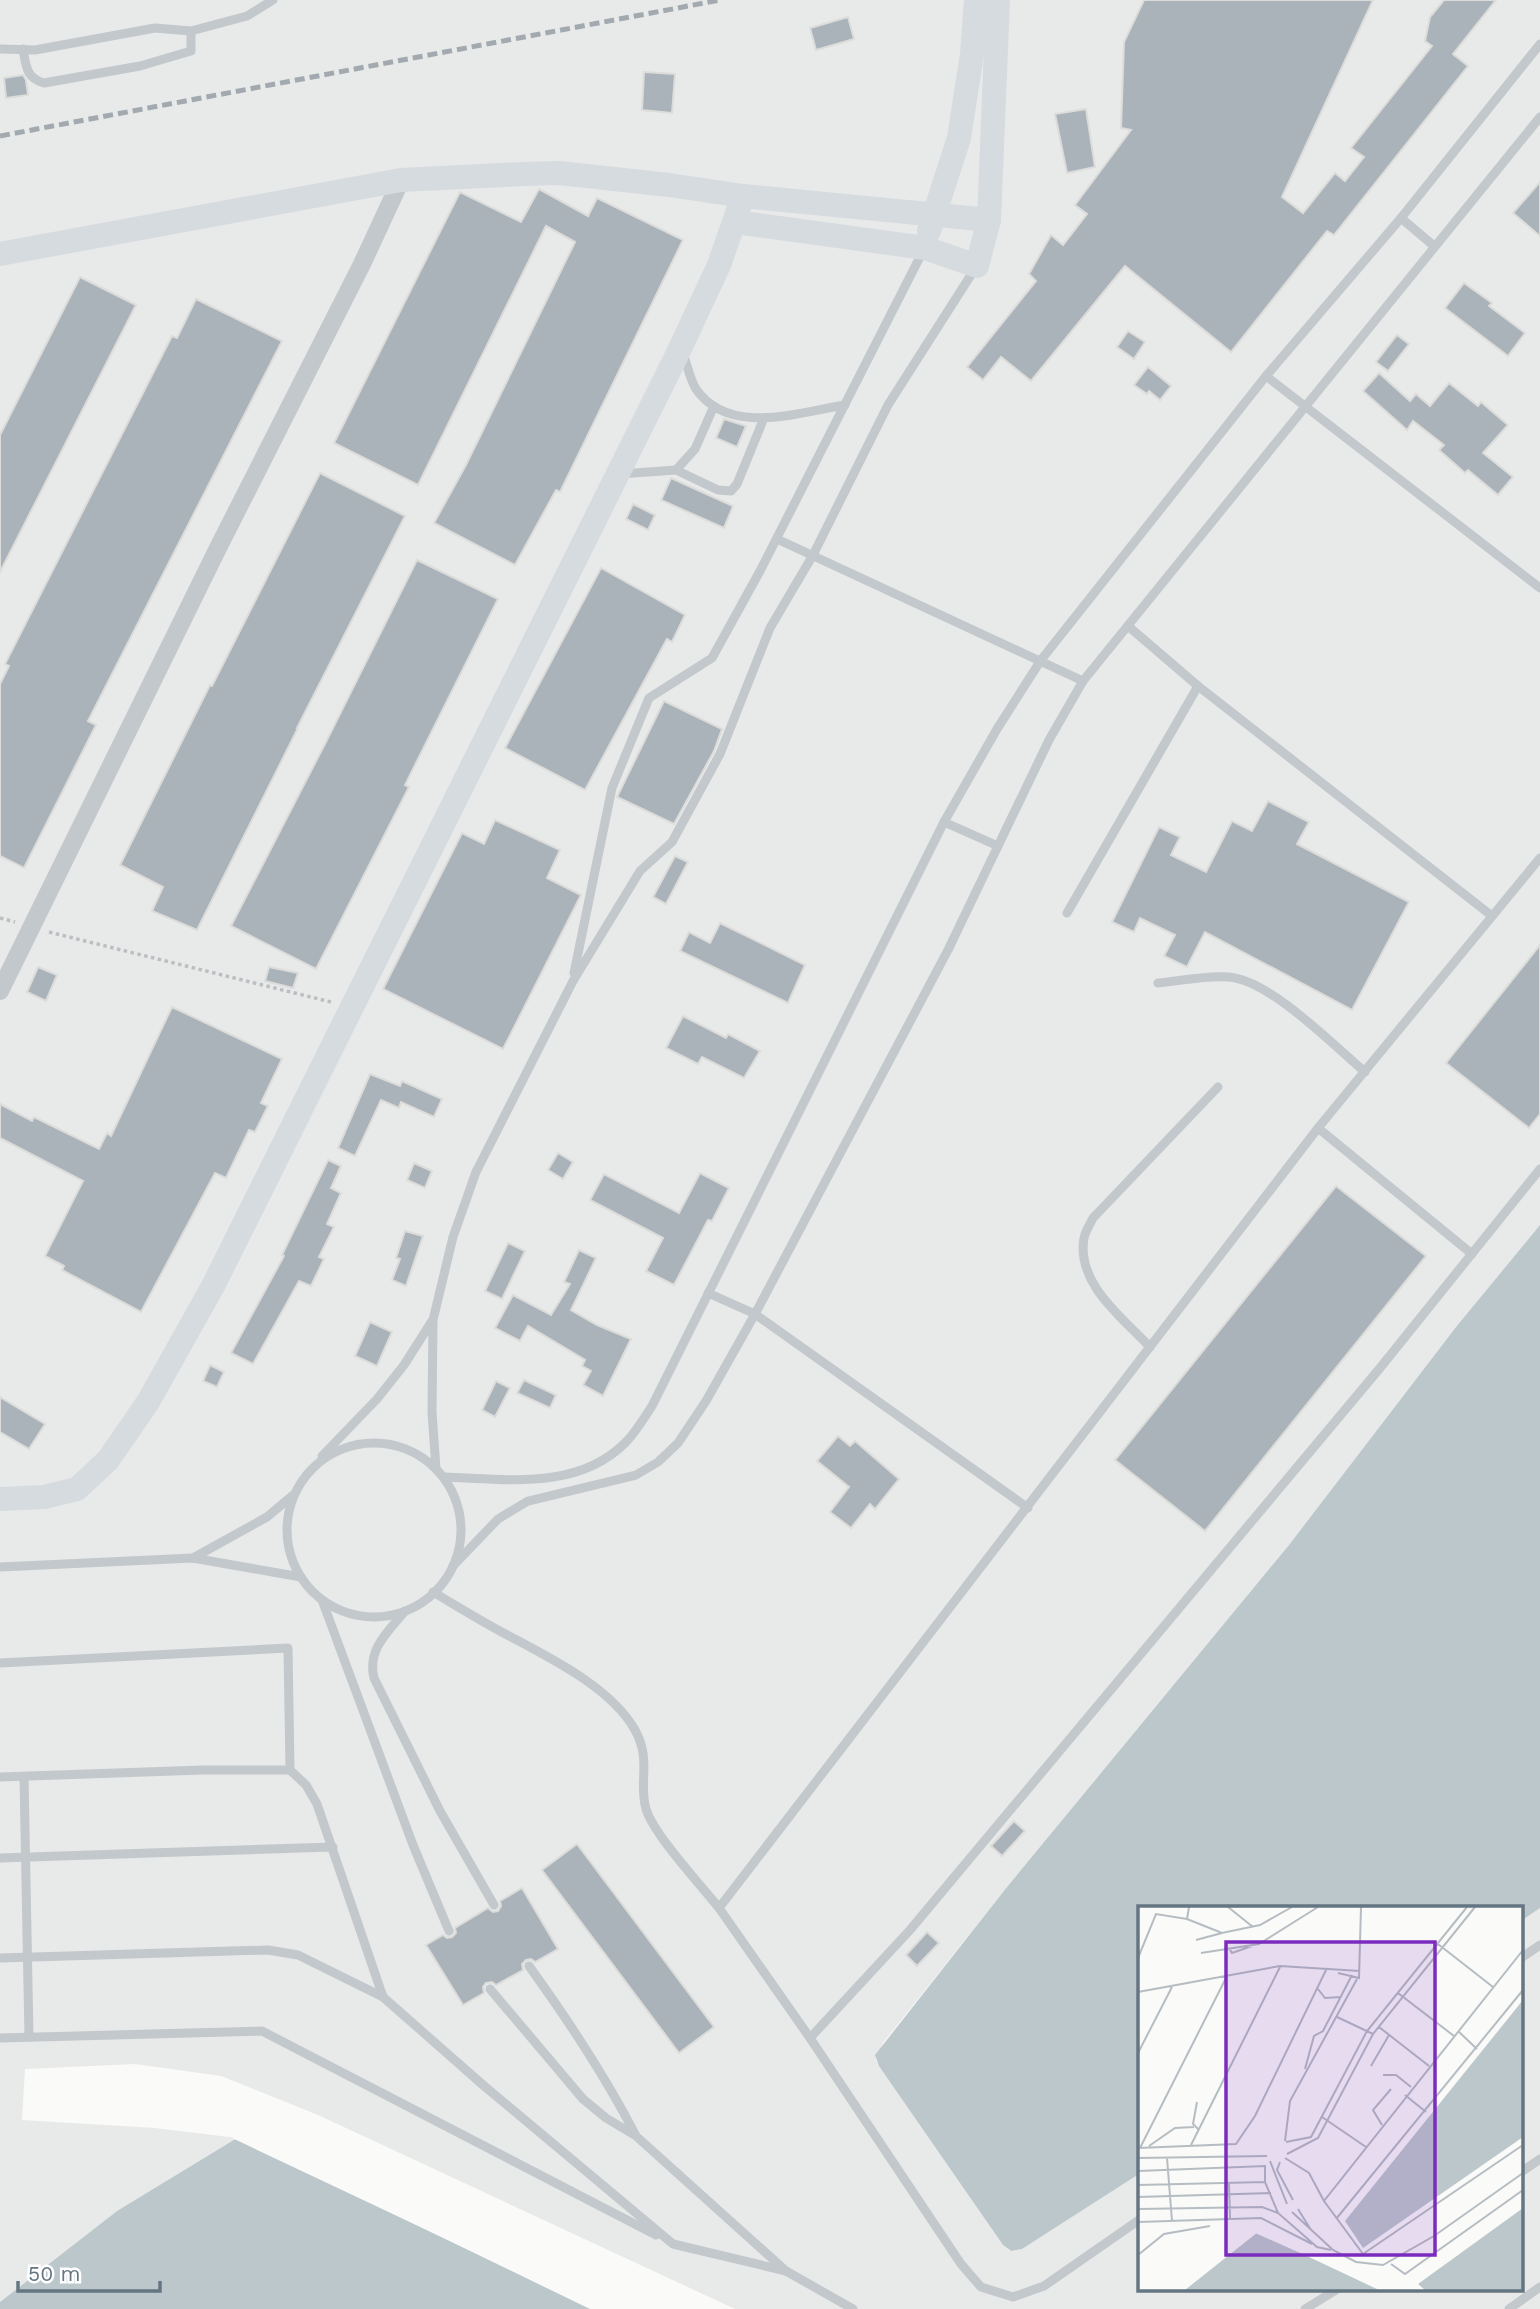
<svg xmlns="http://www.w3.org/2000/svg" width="1540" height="2309" viewBox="0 0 1540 2309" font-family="'Work Sans',sans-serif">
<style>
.built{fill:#e8e9e9}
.water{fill:#bbc7cb}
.pier{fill:#fafaf8}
.building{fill:#aab3b9;stroke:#dcdcda;stroke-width:2}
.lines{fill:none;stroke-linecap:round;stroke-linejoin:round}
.path{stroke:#bbbfc2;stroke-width:3.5;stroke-dasharray:3.5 3.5;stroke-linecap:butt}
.service{stroke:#c3c8cc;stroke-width:9}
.minor{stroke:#c3c8cc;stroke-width:18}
.secondary{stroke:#d6dbdf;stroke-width:24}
.rail{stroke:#a2aab0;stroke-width:5;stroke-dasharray:10 5;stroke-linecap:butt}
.inset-road{fill:none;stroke:#b5bdc2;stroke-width:2}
.view{fill:#7b2cbf;fill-opacity:0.15;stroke:#7b2cbf;stroke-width:3.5}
.inset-edge{fill:none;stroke:#657683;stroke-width:3.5}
</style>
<rect width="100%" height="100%" fill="#fafaf8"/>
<polygon class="built" points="0,0 1540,0 1540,1225 1456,1327 1289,1545 1007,1887 883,2043 876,2060 1003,2245 1010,2251 1022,2249 1139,2174 1139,2290 1521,2290 1521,1921 1540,1908 1540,2309 735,2309 318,2115 221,2076 135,2064 25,2069 22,2120 155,2128 237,2138 117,2211 0,2302"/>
<g class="water">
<polygon points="1540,1225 1540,1908 1521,1921 1521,1908 1139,1908 1139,2174 1022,2249 1011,2251 1003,2245 879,2066 875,2055 1007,1887 1289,1545 1456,1327"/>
<polygon points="237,2138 590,2309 0,2309 0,2302 117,2211"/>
</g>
<polygon class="pier" points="236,2135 592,2306 594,2309 232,2138"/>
<g class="building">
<polygon points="1144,0 1373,0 1282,197 1303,213 1335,173 1345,181 1364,157 1351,148 1432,46 1425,41 1430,17 1444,0 1496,0 1453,54 1468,66 1334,235 1327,231 1231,352 1125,266 1031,381 1001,357 983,380 967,367 1036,281 1029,274 1051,235 1063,245 1087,214 1075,205 1131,130 1121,128 1124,42"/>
<polygon points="848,17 854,39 816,50 810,28"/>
<polygon points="644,72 675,74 672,113 642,110"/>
<polygon points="23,75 26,80 28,95 6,98 4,78"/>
<polygon points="1086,109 1095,167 1067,173 1055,114"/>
<polygon points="1540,182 1540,236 1513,213"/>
<polygon points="539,189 588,216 597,198 683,240 560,492 556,490 515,565 434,523 466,465 575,242 546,226 418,485 334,443 460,192 521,222"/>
<polygon points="80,277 136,305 0,572 0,435"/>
<polygon points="1464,283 1492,303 1489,306 1525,333 1508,356 1445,308"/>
<polygon points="196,299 282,341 88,721 96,725 24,868 0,856 0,684 9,666 5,664 172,336 177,338"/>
<polygon points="1128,331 1145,342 1134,359 1117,347"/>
<polygon points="1397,335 1409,344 1388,371 1376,362"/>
<polygon points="1148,367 1171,386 1160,400 1149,391 1147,394 1134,385"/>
<polygon points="1379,373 1410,401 1416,394 1430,406 1449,383 1478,406 1481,402 1508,425 1483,453 1513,477 1498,495 1468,470 1465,473 1439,450 1444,445 1413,421 1407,430 1363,391"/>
<polygon points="724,419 746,426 737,447 716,438"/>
<polygon points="320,473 405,516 297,728 298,728 197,930 152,911 163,887 120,865 210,685 212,686"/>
<polygon points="671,478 733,506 724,528 661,500"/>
<polygon points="633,504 655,515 648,530 626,519"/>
<polygon points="417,560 498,599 405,785 409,787 316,969 231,926 325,744"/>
<polygon points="601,568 685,615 672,642 667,639 585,790 505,748"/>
<polygon points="664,701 722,729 714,751 674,824 617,797"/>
<polygon points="1268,801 1309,822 1297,844 1409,902 1352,1010 1205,932 1187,967 1164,956 1175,935 1140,918 1134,932 1112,922 1159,827 1180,837 1171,855 1206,872 1232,821 1252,831"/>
<polygon points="495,820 560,850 547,878 581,895 503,1049 383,989 462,833 484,844"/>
<polygon points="675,856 688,862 666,904 653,897"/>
<polygon points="720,923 805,965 788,1003 680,951 689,932 710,943"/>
<polygon points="1540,945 1540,1114 1529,1128 1446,1063"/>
<polygon points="38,967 57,975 46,1001 27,992"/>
<polygon points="269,967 298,973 293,988 265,981"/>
<polygon points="172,1007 282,1059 261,1103 268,1106 255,1132 249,1130 226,1178 215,1173 141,1312 62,1270 64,1266 45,1256 83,1181 0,1138 0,1104 32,1121 34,1117 99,1149 107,1133 111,1136"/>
<polygon points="683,1016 726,1038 728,1034 760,1051 744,1078 702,1057 698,1064 666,1048"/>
<polygon points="370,1074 400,1086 402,1081 442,1099 434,1117 401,1102 399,1108 381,1100 355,1156 338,1148"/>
<polygon points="558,1153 573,1162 563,1179 548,1170"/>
<polygon points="328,1160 341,1166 331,1188 341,1193 327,1224 334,1227 319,1257 324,1259 311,1286 299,1281 253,1364 231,1353 284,1256 282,1255"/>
<polygon points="414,1163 432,1171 425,1188 407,1180"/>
<polygon points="700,1173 729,1188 712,1221 708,1220 674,1285 646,1271 663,1238 590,1200 604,1174 679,1213"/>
<polygon points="1336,1186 1426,1256 1205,1531 1115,1460"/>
<polygon points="405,1231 423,1236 406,1286 392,1280 400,1259 396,1258"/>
<polygon points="508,1243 525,1251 502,1299 485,1291"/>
<polygon points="579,1250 596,1258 571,1310 597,1325 631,1339 603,1396 583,1385 591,1371 582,1366 585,1360 528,1326 520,1341 495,1328 513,1295 551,1315 570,1284 564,1282"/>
<polygon points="370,1322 392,1332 377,1366 355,1356"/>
<polygon points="210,1365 224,1372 217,1387 203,1381"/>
<polygon points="524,1380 556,1395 550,1408 517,1393"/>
<polygon points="496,1381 510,1388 495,1417 482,1410"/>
<polygon points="0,1397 45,1424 29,1449 0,1432"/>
<polygon points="838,1436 850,1446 855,1441 899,1479 875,1509 870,1504 851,1528 830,1512 849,1487 817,1461"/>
<polygon points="1014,1821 1025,1831 1002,1856 991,1846"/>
<polygon points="577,1844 714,2027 679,2053 542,1870"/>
<polygon points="522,1888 558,1949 535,1962 531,1959 526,1960 522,1964 523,1970 496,1985 492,1982 486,1983 483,1987 484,1993 463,2005 426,1945 443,1935 447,1938 452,1937 456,1933 455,1928 488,1908 493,1912 498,1911 501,1906 500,1901"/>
<polygon points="927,1932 939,1943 917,1966 906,1955"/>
</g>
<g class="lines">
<g class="path">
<polyline points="0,918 15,922"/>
<polyline points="49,932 331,1002"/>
</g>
<g class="service">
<polyline points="0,49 35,50 155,28 191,31 247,16 273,0"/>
<path d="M23,49C26,66 26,78 44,83L140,66L191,51V31"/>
<polyline points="1401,218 1434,246"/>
<path d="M683,353C687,364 690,380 696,389C729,437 799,412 845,405"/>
<polyline points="1266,376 1540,588"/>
<polyline points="676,470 718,490 731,491 737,484 764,418"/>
<polyline points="620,474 676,470 695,449 714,406"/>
<polyline points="777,539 1083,681"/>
<polyline points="1128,626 1198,686 1492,916"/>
<polyline points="944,822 998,846"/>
<polyline points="1067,913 1198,686"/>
<polyline points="574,973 612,788 649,698 712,658 760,571 923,251"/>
<path d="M1158,983C1181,981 1206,975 1228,977C1269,979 1333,1045 1365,1072"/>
<polyline points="1318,1128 1472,1254"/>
<polyline points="708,1293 755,1314 1028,1508"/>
<path d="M1150,1347C1123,1318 1076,1284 1084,1238C1085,1232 1090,1224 1093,1218L1218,1087"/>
<circle cx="374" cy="1530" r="87"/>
<polyline points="322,1456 377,1399 404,1365 432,1321"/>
<polyline points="436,1469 432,1412 433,1320 453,1237 476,1172 573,981 640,871 672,842 720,754 770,628 813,555 888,405 976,267"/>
<path d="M444,1477C506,1479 578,1491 626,1442C636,1432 644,1418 652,1406L944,822L997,729L1041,660L1266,376L1401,218L1540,44"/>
<polyline points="193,1558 267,1517 292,1496"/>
<polyline points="453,1566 498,1519 528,1501 636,1475 658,1462 678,1443 706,1401 755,1314 948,950 1049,740 1083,681 1540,117"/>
<polyline points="0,1567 193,1558 301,1577"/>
<path d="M433,1592C455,1605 476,1618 498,1630C542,1654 610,1685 635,1730C652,1761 638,1782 646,1809C654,1835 700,1884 719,1908"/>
<polyline points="322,1600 413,1845 449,1931"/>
<path d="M405,1611C388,1632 367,1649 374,1678L440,1811L494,1905"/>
<polyline points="0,1663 288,1648 290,1770"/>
<polyline points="0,1777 203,1770 290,1770 306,1785 317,1804 383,1997 483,2085 673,2244 786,2271"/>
<polyline points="24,1777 29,2037"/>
<polyline points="0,1858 333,1847"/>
<polyline points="0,1958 268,1950 298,1955 383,1997"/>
<polyline points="1521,1958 1540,1945"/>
<path d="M529,1966C568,2020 604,2074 635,2134"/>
<polyline points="490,1989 583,2099 606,2118 636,2136 786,2271 853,2309"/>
<polyline points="0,2038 262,2031 656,2235"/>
<polyline points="810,2038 910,1930 1380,1368 1540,1169"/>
<polyline points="1521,2172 1540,2159"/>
<polyline points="1139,2220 1044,2286 1013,2297 981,2287 961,2264 810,2038 719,1908 1318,1128 1540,858"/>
<polyline points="1305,2309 1336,2290"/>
<polyline points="1509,2309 1540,2287"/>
</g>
<polyline class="minor" points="0,991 218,548 362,264 401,180"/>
<g class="secondary">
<polyline points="736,222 925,248 977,266 989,220 998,0"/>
<polyline points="929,231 959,138 972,54 976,0"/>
<polyline points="0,254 401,180 523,174 559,173 669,185 743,196 989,220"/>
<polyline points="0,1499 44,1497 77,1489 108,1460 148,1402 213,1286 677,355 719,265 743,196"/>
</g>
<polyline class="rail" points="0,136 720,0"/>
</g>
<g transform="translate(1138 1906)">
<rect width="385" height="385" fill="#fafaf8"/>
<path d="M385,94V231L225,342L207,315ZM385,302V384H287L280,378ZM120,326L188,359L241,384H47Z" fill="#bbc7cb"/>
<path d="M122,323L243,381L245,384L115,326Z" fill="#fafaf8"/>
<path class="inset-road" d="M51,1L49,13L84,27L122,19L154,1M90,1L115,21M58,34L84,27M300,38L355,81M91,42L94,47L114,40M385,44L186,295L225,348L385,239M63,47L121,38L180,1M0,52L18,8L49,13M200,67L221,72L223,1M180,83L187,92L203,91M0,86L142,60L222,65M260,87L316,130M199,111L235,128M241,121L291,160M320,125L339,143M0,147L34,81M233,160L251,129M167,163L176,130L185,125L214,69M245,169H258L273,181M267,189L288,206M59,196L55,218L61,224M184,211L228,241M244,219L235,204L253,183M147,235L152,195L219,73M148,236L173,231L229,125L329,1M53,239L142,61M11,240L37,222L56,221M0,242L98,238L117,210L189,62M2,242L89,70M149,248L180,232L235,128L337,1M0,252L129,250M29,252L34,315M147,252L171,267L186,295M132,255L149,298M142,256L139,264L155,294M0,265L127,260V276M91,277L92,312M0,279L127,276L140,307L179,341L193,344M0,291L133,287M0,303L124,301L140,307M160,303L173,324M154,306L195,344L218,356L245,359L296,330L385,267M198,313L385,84M0,316L123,312L174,338M0,349L26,328L72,320M253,358L267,368L385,284"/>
<path class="view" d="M88,36H297V349H88Z"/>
<rect width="385" height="385" class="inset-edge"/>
</g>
<path d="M18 2281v10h142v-10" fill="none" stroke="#657683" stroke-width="3.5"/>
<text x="28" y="2281" font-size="21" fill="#657683" stroke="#ffffff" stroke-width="5" paint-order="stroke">50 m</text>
</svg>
